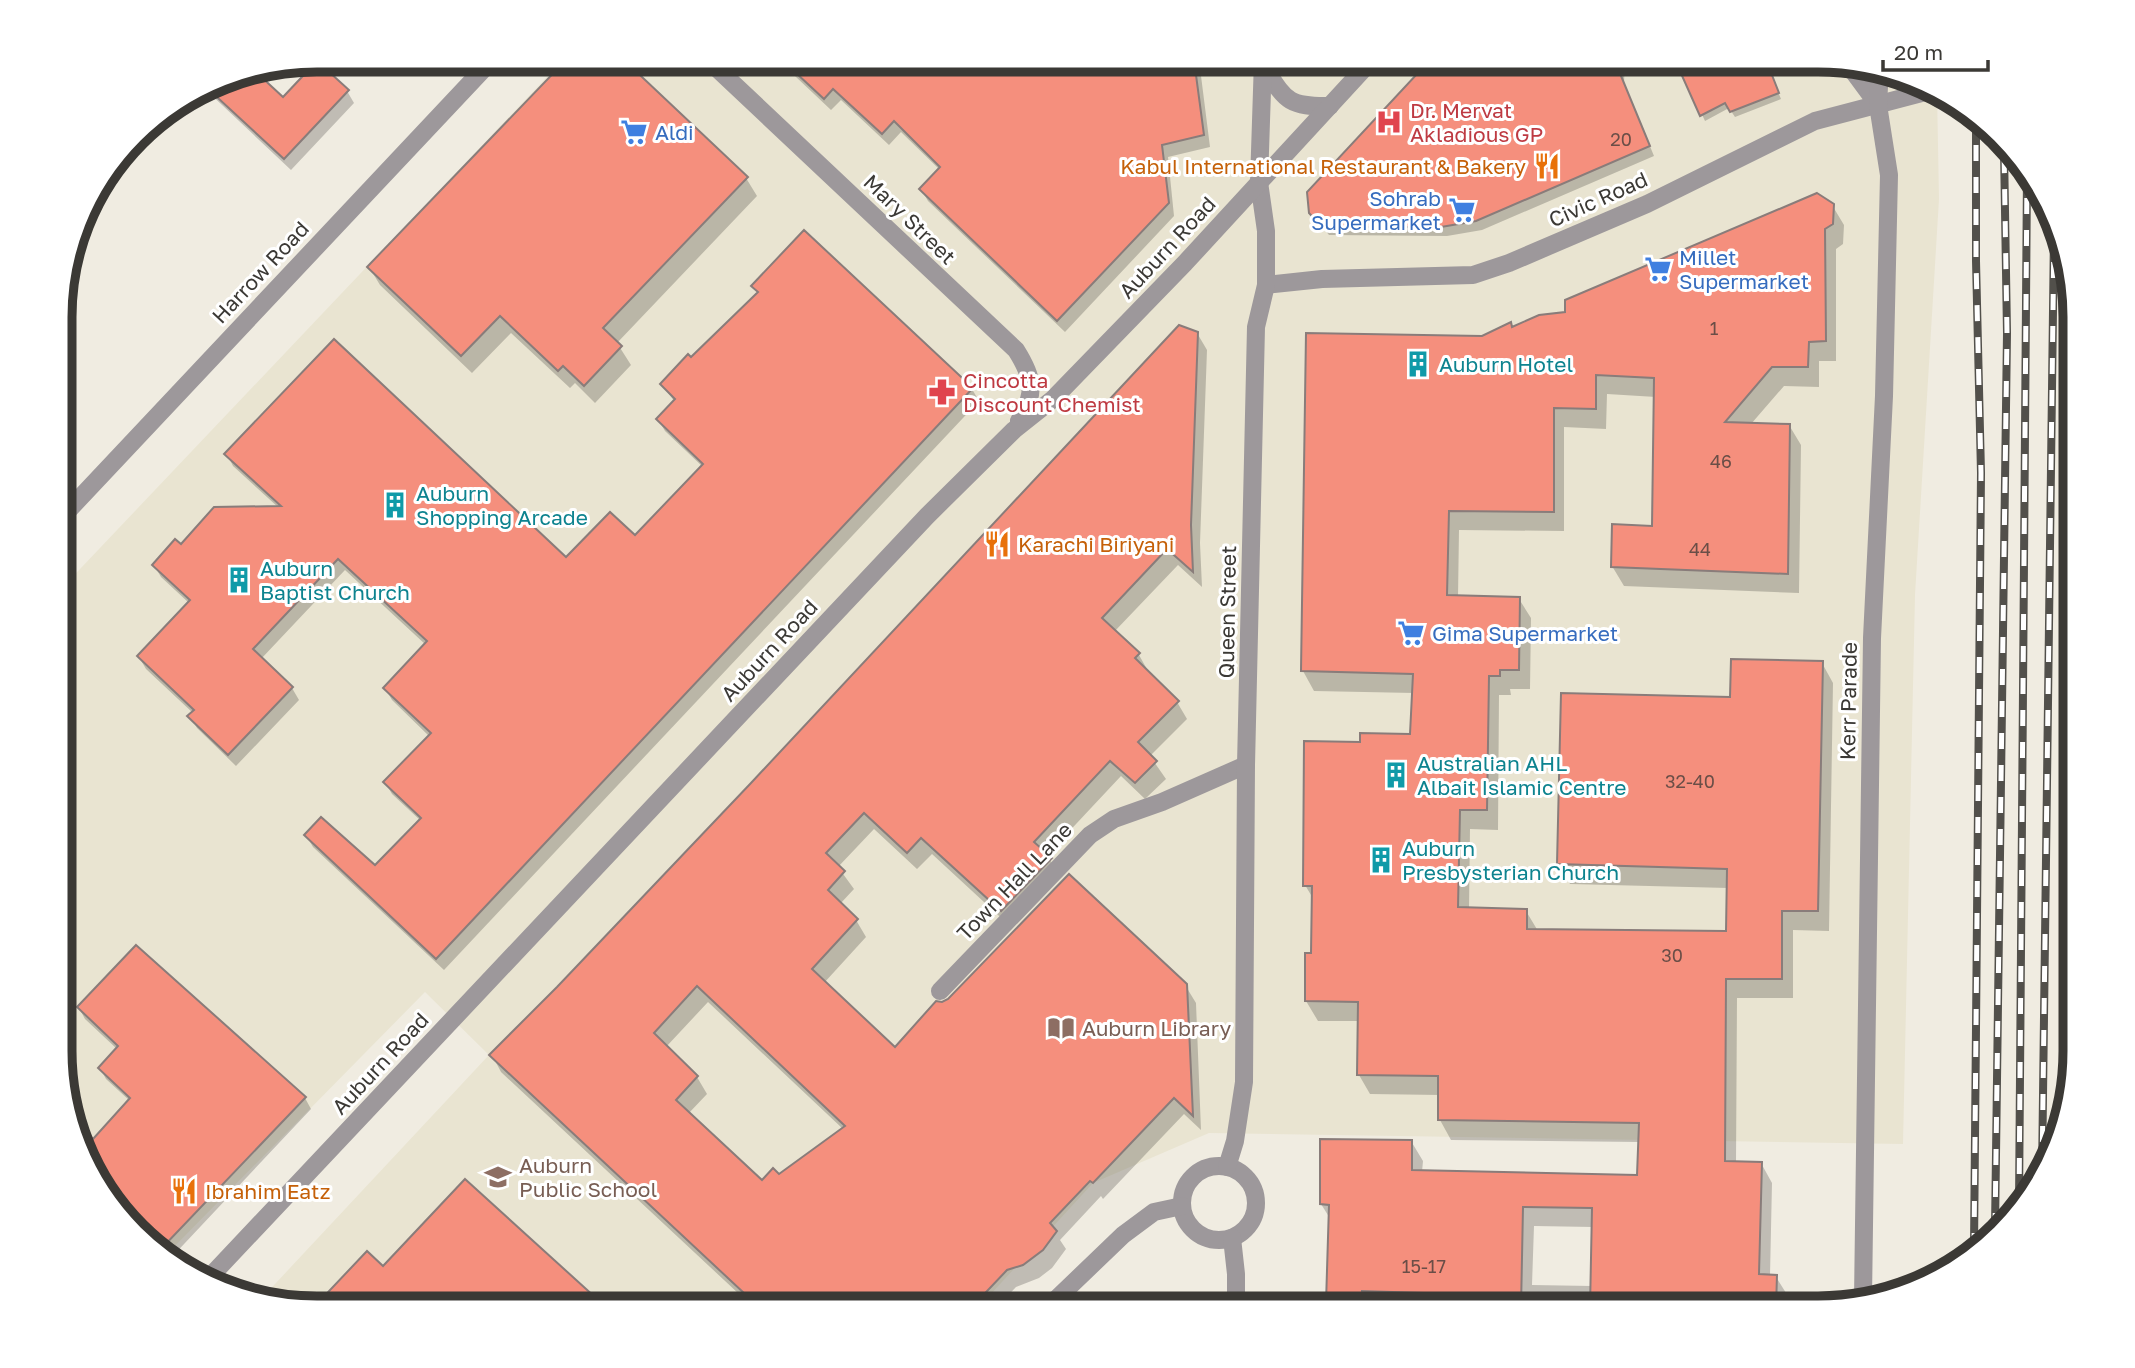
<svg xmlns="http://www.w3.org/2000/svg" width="2135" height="1368" viewBox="0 0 2135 1368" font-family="'Golos Text',sans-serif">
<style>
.built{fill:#e9e4d1}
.shadow{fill:#0003;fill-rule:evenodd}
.building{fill:#f58f7d;stroke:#897c7a;stroke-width:2;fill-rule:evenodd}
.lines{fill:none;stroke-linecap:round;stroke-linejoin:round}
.minor{stroke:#9d989b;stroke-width:18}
.rail-casing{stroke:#52504b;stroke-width:8}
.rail{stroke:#fff;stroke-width:5;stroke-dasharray:16;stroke-linecap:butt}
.labels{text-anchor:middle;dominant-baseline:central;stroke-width:6;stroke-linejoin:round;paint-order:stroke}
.number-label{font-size:18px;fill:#6a4e47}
.health-label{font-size:21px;fill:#be3a42;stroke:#fff;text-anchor:start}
.shop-label{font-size:21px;fill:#366cbe;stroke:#fff;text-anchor:start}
.food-label{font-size:21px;fill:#c56008;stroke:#fff;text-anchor:start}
.street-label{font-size:21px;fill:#3b3935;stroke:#fff}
.culture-label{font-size:21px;fill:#0d838f;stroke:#fff;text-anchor:start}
.education-label{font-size:21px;fill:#785e54;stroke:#fff;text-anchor:start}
.rim{fill:none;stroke:#3b3935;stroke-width:9}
</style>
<rect width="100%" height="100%" fill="#f0ece1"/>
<polygon class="built" points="563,60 1819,60 1885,68 1937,92 1939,199 1915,595 1903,1144 1209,1133 1093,1183 978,1308 764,1308 604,1160 761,1308 316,1308 261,1299 489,1055 425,992 165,1256 94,1180 62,1085 62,588"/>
<g class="shadow">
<polygon points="568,60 621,60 746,178 757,196 617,343 631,365 595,403 575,383 570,388 511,333 472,373 380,285 369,267"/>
<polygon points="778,60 941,60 947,65 952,60 1199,60 1210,147 1168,157 1174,216 1065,332 928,201 921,189 940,170 901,132 889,145 841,100 831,110"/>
<polygon points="1432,60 1625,60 1624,83 1654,156 1482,230 1447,236 1329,235 1311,213 1308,192"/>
<polygon points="1677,60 1765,60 1781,99 1735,117 1729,108 1705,121"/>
<polygon points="253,72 283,100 347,91 354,103 291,170 204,88 219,79"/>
<path d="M1832,205L1844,225L1843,244L1836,249V361H1819V387L1784,386L1751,424L1789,425L1801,445L1799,593L1624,586L1612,566L1654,528L1656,397L1607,394L1606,429L1564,427V531L1459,530L1458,597L1519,599L1531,618L1530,689H1510L1511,695H1499L1498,830L1470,829L1469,909L1526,911L1538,931L1727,933L1728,888L1570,884L1559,864L1732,699L1822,663L1833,683L1829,931L1793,930V998H1737L1736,1163H1761L1772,1183L1770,1276L1776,1277L1788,1296L1787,1308H1329L1331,1220L1321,1204L1411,1141L1423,1161L1422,1172L1638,1177L1640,1142L1451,1140L1440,1120V1095L1370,1094L1359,1075L1360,1021H1318L1306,1001L1313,955L1314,900L1305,885L1362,744L1412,736L1414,693L1314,691L1303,671L1482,338L1511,325L1513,329L1567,314ZM1534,1226L1593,1227L1592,1286L1532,1285Z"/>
<polygon points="804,233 972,389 979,401 444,970 313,847 306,835 375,868 421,821 392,794 385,782 430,737 392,700 385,688 426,645 345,570 261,659 292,688 299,700 236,766 197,728 190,716 193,713 146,669 139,657 189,603 161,577 154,565 181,547 279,508 233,466 227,454 566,559 635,537 703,467 665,431 658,419 675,402 662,385 758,294 754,286"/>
<path d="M1197,333L1207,350L1200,543L1202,587L1178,565L1114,632L1139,655L1148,671L1177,702L1187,719L1150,756L1166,779L1145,799L1121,776L1047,855L1060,876L1011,927L932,854L917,869L874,829L838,867L854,889L840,904L856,920L866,937L824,983L895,1049L1185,985L1196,1003L1201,1130L1184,1114L1103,1199L1101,1196L1060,1240L1066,1249L1052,1268L1039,1278L1016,1287L996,1308H754L501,1072L492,1055ZM708,1002L843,1129L779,1176L762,1182L688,1114L707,1094L697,1077L666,1047Z"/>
<polygon points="79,1008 305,1098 311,1109 169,1260 94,1180 79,1135 94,1141 130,1101 106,1079 100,1068 117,1049 85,1019"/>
<polygon points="465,1181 604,1308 332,1308 327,1304 383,1268"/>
<polygon points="1134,1300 1143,1308 1127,1308"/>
</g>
<g class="building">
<polygon points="566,60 624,60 748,177 603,328 622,346 584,386 563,366 558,371 500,316 461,356 367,267"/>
<polygon points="782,60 1194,60 1204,135 1162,145 1169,203 1057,321 919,189 940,167 894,121 882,134 833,89 824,99"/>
<polygon points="1430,60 1620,60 1619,71 1650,146 1476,221 1441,227 1322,227 1309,213 1307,192"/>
<polygon points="1675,60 1766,60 1779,93 1730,112 1725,103 1700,116"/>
<polygon points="317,61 349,90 284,159 206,87 219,79 256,72 283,97"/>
<polygon points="1817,193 1834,204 1833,224 1825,229 1826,341 1809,342 1808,367 1772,367 1725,422 1790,424 1788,574 1611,567 1612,524 1652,526 1654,378 1596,375 1596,409 1554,408 1554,512 1449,511 1447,595 1520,597 1519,670 1500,670 1500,676 1489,676 1487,810 1460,810 1458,907 1527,909 1527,929 1726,931 1727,869 1557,864 1561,693 1730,697 1731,659 1823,661 1818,911 1782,911 1782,979 1726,979 1725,1161 1762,1162 1759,1274 1777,1275 1776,1308 1590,1308 1592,1208 1523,1207 1521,1308 1486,1307 1486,1295 1362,1291 1362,1304 1326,1303 1329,1205 1320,1204 1320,1139 1412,1140 1412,1170 1637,1175 1639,1123 1438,1120 1438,1076 1357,1075 1358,1002 1305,1001 1305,953 1311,953 1312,886 1303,886 1304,741 1360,742 1360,733 1410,734 1413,674 1301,671 1306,333 1482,336 1511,322 1512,327 1539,315 1565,312 1565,300"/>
<polygon points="804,230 973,388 436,959 304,835 321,817 375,865 421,818 383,782 431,733 383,688 427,641 338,559 253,649 293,687 228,755 187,716 194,710 137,656 190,600 152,565 175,539 181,544 214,507 281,506 224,454 334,339 566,557 610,512 635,535 703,464 656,419 675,399 660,384 688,354 691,357 758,292 751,286"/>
<path d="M1179,325L1198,332L1191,525L1193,572L1167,549L1102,618L1140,653L1135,658L1179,701L1138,742L1157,761L1135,783L1110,761L1034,842L1052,858L1001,911L921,838L907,853L864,813L826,853L845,871L828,890L858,919L812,969L895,1047L936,1001L942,1002L948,999L1069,874L1187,984L1193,1116L1174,1098L1093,1183L1090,1181L1050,1223L1057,1231L1043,1250L1023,1265L1007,1270L971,1308H760L489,1055L557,987L751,783ZM697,986L845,1126L779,1174L773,1168L762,1180L676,1100L698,1076L654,1033Z"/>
<polygon points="136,945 306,1097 160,1250 94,1180 78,1133 83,1128 93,1139 130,1098 98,1068 118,1046 77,1007"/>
<polygon points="465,1179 607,1308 313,1308 367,1251 383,1266"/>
</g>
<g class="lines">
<g class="minor">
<path d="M708,60L1016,350C1033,377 1037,392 1019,421"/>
<polyline points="1847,63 1878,105"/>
<path d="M1264,67C1286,101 1288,107 1330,106"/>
<polyline points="1266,285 1322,279 1473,275 1509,263 1647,204 1815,121 1933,90"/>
<polyline points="62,517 492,60"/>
<polyline points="940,991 1090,835 1114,819 1162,802 1246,765"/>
<circle cx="1219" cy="1203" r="37"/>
<polyline points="1227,1167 1235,1141 1244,1082 1246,765 1256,327 1266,285 1266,231 1259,182 1263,60"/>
<polyline points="1232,1238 1236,1274 1236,1308"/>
<polyline points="206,1281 927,516 1014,430 1053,399 1185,263 1372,60"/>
<polyline points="1863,1299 1872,638 1884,396 1889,175 1878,105 1880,68"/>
<polyline points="1047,1308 1123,1235 1154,1212 1182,1206"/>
</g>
<g class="rail-casing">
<g id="rail">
<polyline points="2042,1174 2054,232"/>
<polyline points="2019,1206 2027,174"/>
<polyline points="1995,1229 2007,333 2004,149"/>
<polyline points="1974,1249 1981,473 1976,261 1976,118"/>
</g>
</g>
<use href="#rail" class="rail"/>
</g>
<defs>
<g id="hospital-bare" transform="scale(2.1)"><path d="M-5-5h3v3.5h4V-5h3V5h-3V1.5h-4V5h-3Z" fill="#e0444e" stroke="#fff" stroke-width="2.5" paint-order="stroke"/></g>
<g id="supermarket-bare" transform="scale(2.1)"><path d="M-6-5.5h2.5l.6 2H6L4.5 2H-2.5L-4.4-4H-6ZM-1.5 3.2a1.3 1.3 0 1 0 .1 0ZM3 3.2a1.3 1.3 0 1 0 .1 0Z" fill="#3f7fe0" stroke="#fff" stroke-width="2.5" paint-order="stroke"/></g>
<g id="restaurant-bare" transform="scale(2.1)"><path d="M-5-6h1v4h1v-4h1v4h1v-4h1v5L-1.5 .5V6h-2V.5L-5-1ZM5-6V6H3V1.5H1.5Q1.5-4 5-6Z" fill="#e8710a" stroke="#fff" stroke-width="2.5" paint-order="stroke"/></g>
<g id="building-bare" transform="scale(2.1)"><path d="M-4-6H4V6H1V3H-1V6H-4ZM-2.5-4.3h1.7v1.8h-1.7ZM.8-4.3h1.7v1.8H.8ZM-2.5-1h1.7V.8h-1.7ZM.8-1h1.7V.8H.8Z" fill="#0f9aa8" stroke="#fff" stroke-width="2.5" paint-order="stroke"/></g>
<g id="pharmacy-bare" transform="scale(2.1)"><path d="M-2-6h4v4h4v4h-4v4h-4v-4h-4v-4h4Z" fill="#e0444e" stroke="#fff" stroke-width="2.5" paint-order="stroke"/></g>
<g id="library-bare" transform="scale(2.1)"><path d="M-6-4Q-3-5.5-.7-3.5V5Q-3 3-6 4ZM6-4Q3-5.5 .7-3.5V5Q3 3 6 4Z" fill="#8d6e63" stroke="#fff" stroke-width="2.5" paint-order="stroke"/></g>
<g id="school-bare" transform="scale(2.1)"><path d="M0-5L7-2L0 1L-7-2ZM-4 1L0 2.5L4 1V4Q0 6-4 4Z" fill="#8d6e63" stroke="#fff" stroke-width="2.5" paint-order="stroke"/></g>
</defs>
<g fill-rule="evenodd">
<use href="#hospital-bare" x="1389" y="122"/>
<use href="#supermarket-bare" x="634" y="132"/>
<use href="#restaurant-bare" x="1547" y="166"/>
<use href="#supermarket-bare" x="1462" y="210"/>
<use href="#supermarket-bare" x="1658" y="269"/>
<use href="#building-bare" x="1418" y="364"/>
<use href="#pharmacy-bare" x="942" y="392"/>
<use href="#building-bare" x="395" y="505"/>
<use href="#restaurant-bare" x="997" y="544"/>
<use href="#building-bare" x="239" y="580"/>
<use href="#supermarket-bare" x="1411" y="633"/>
<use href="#building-bare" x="1396" y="775"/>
<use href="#building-bare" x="1381" y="860"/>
<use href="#library-bare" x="1061" y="1028"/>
<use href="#school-bare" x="498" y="1177"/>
<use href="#restaurant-bare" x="184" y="1191"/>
</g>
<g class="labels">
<g class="number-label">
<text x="1621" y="139">20</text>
<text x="1714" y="328">1</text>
<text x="1721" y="461">46</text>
<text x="1700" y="549">44</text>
<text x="1690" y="781">32-40</text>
<text x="1672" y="955">30</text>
<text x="1424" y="1266">15-17</text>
</g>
<g class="health-label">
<text x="1410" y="110">Dr. Mervat<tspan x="1410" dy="24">Akladious GP</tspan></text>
<text x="963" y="380">Cincotta<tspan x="963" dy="24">Discount Chemist</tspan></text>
</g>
<g class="shop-label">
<text x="655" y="132">Aldi</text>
<text x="1441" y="198" text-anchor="end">Sohrab<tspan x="1441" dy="24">Supermarket</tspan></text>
<text x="1679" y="257">Millet<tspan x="1679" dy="24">Supermarket</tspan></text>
<text x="1432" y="633">Gima Supermarket</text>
</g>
<g class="food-label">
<text x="1526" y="166" text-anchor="end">Kabul International Restaurant &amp; Bakery</text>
<text x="1018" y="544">Karachi Biriyani</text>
<text x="205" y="1191">Ibrahim Eatz</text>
</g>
<g class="street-label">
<text transform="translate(1598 199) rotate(-24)">Civic Road</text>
<text transform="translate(910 219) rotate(44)">Mary Street</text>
<text transform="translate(1167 247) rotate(-47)">Auburn Road</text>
<text transform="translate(260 272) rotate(-47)">Harrow Road</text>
<text transform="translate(1227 612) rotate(-89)">Queen Street</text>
<text transform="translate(769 650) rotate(-47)">Auburn Road</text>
<text transform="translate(1848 701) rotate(-89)">Kerr Parade</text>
<text transform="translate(1014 881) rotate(-46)">Town Hall Lane</text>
<text transform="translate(380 1063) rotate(-47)">Auburn Road</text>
</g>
<g class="culture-label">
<text x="1439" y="364">Auburn Hotel</text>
<text x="416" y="493">Auburn<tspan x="416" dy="24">Shopping Arcade</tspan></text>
<text x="260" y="568">Auburn<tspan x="260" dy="24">Baptist Church</tspan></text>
<text x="1417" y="763">Australian AHL<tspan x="1417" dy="24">Albait Islamic Centre</tspan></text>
<text x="1402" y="848">Auburn<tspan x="1402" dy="24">Presbysterian Church</tspan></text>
</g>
<g class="education-label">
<text x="1082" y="1028">Auburn Library</text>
<text x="519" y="1165">Auburn<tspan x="519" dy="24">Public School</tspan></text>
</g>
</g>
<path d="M0 0H2135V1368H0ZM317 72H1818A245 245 0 0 1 2063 317V1051A245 245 0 0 1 1818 1296H317A245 245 0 0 1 72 1051V317A245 245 0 0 1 317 72Z" fill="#fff" fill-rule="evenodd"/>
<path class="rim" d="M317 72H1818A245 245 0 0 1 2063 317V1051A245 245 0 0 1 1818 1296H317A245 245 0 0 1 72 1051V317A245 245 0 0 1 317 72Z"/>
<path d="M1883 60v10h105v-10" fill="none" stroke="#3b3935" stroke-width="3.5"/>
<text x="1894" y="60" font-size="21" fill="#3b3935" stroke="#ffffff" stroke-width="5" paint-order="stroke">20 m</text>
</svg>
